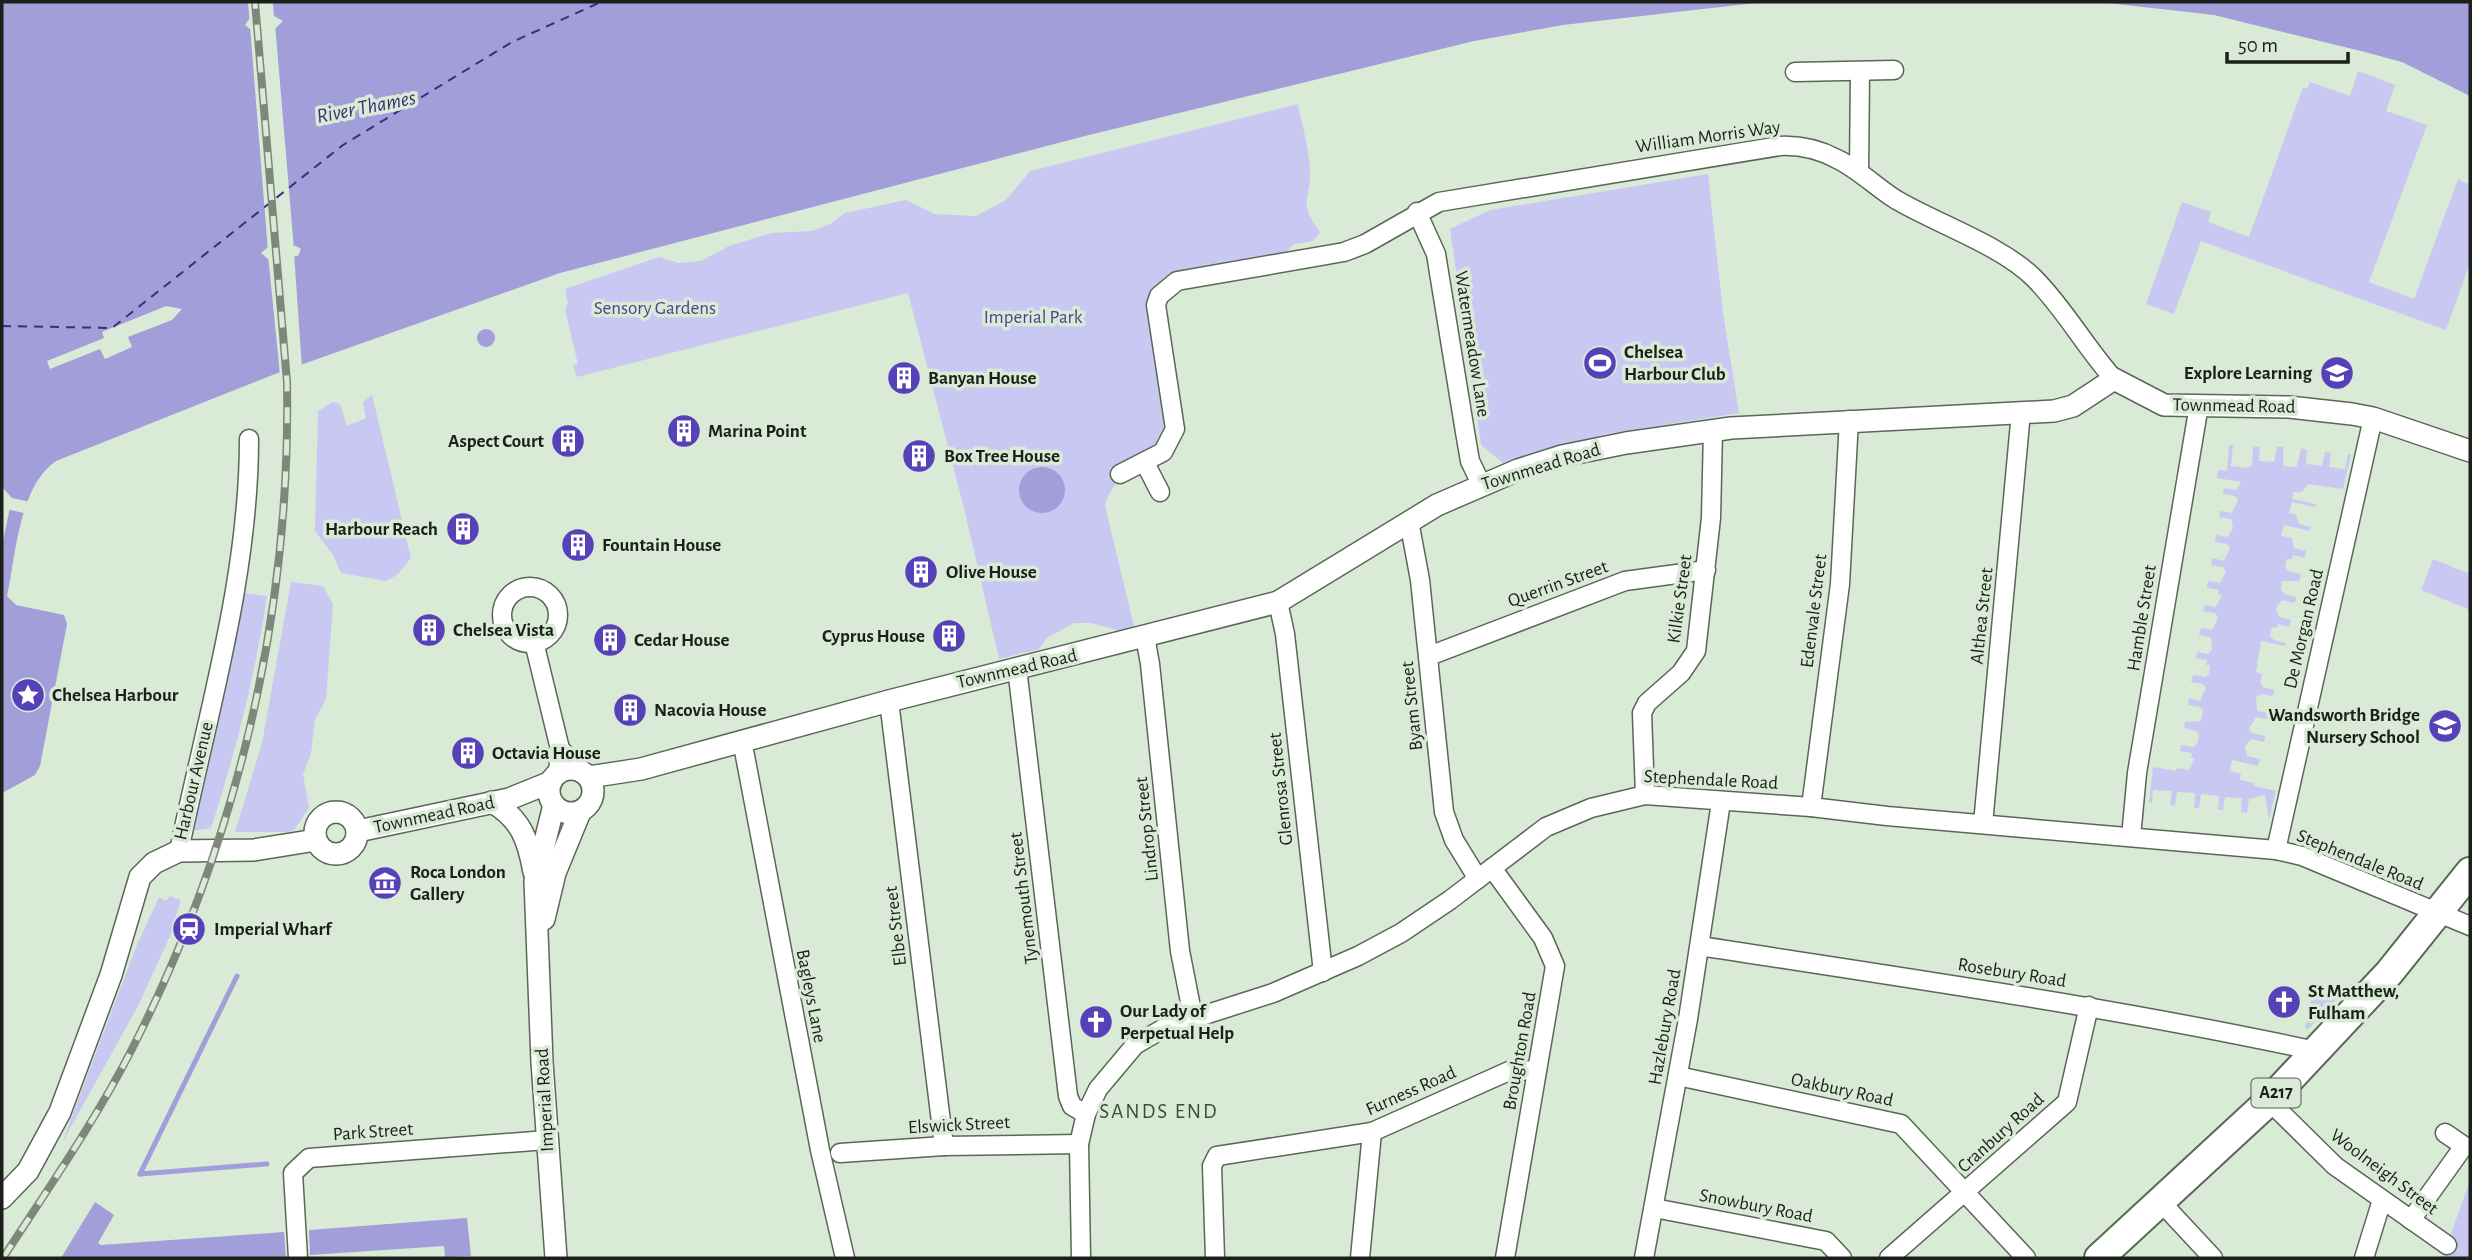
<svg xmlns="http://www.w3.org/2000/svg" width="2472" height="1260" viewBox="0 0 2472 1260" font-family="'Alegreya Sans',sans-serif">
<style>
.green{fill:#c9c8f2}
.water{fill:#a19eda;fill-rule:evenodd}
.pier{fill:#d9ead6}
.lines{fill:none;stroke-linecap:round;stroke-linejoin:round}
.stream{stroke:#a19eda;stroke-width:5}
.ferry{stroke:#3a3076;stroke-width:2;stroke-dasharray:9 7;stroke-linecap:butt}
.minor-casing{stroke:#596856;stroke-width:21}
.tertiary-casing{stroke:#596856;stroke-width:24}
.primary-casing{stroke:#596856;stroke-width:32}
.minor{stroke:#fff;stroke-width:18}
.tertiary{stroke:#fff;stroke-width:21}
.primary{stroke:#fff;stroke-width:28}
.rail-casing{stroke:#7d887a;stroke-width:8}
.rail{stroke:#d9ead6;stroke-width:5;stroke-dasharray:16;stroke-linecap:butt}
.labels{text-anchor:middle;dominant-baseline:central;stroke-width:7;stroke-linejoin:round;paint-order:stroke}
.shield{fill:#d9ead6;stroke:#545d52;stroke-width:2}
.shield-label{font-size:18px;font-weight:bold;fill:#1b211a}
.street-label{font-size:19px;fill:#1b211a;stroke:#d9ead6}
.park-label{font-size:19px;fill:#4c448c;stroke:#d9ead6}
.poi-label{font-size:19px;font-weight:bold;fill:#1b211a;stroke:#d9ead6;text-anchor:start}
.water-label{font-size:21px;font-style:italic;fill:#3a3076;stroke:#d9ead6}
.neighbourhood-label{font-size:21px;letter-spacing:2px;fill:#3d4b3b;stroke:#d9ead6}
</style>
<rect width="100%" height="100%" fill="#d9ead6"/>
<g class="green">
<polygon points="2358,71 2395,85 2386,111 2427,125 2369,282 2414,299 2458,179 2470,185 2470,263 2446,330 2201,241 2174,314 2146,304 2182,202 2211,212 2208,222 2249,237 2303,87 2307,89 2310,82 2350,96"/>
<path d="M1298,104C1302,125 1309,148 1310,170C1311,202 1297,201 1320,232L1313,241L1294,244L1283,255L1173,273C1156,282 1151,290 1147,308L1169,423C1164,459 1112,469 1105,506L1134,626L1120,631L1092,623H1074L1047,638L1039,649L999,659L964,508L908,293L577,377L573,365L578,364L565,310L568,303L565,289L659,257L679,263L701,261L729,246L771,233L812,231L830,224L845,213L906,200L935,214L976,216L1006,200L1030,171Z"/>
<polygon points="1708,174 1723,313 1739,413 1606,434 1503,463 1481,445 1450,229 1490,210"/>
<polygon points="372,395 411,558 398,574 386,581 341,573 333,555 315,531 318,411 333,402 340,404 347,426 366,418 363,402"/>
<polygon points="2229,445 2233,445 2231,466 2248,468 2252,465 2253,446 2260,447 2259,461 2274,462 2277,447 2283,447 2283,466 2297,467 2301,448 2307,450 2306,464 2322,466 2325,452 2331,453 2329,467 2345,469 2348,454 2351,455 2343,489 2308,484 2302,492 2293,492 2292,499 2316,504 2315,507 2292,502 2289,513 2296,515 2299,524 2311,527 2310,531 2284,525 2281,536 2292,538 2294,548 2306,551 2305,558 2293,555 2292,559 2287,559 2285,566 2288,571 2301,574 2299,581 2282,581 2281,589 2284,594 2296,597 2295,603 2282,600 2276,608 2279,617 2291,620 2289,627 2278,624 2277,628 2272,627 2270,636 2274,640 2286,643 2285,646 2261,641 2256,672 2262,674 2260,682 2263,687 2274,690 2273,696 2261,694 2256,697 2257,711 2269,713 2268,719 2256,717 2249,728 2252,733 2265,736 2264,742 2251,739 2245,747 2247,756 2260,759 2258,766 2232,760 2230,771 2241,774 2240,780 2254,783 2254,786 2276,791 2269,820 2265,795 2249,799 2247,813 2241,812 2242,798 2225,797 2223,810 2218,810 2219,796 2201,794 2199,808 2194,808 2195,793 2177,792 2175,806 2170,805 2172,791 2153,790 2152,803 2149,803 2153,767 2176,771 2177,768 2189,770 2195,758 2191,758 2192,753 2180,751 2181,745 2193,747 2197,744 2199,735 2196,731 2184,728 2185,722 2201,721 2203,711 2200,707 2188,705 2189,698 2200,701 2206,688 2203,684 2191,682 2193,675 2205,677 2209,674 2210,665 2206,665 2207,660 2196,658 2197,652 2208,654 2212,650 2211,637 2199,635 2201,628 2212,630 2218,618 2215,613 2203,611 2205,605 2216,607 2222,595 2218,594 2219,590 2207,588 2208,581 2220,583 2226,571 2223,567 2211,565 2212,558 2224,561 2230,548 2227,544 2215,542 2216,535 2228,537 2233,528 2231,519 2219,517 2220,511 2232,513 2238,500 2235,496 2223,494 2224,488 2236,490 2241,482 2217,478 2218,470 2227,471"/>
<polygon points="2433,559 2470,574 2470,610 2421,590"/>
<polygon points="291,582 323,586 333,604 326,699 315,719 311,754 303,774 309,808 294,830 288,832 235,832 262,743"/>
<path d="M244,593L267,596C255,676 236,751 211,828L192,831Z"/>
<polygon points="170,896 181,900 170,936 138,1006 62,1143 136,947 159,897 166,901"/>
<polygon points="2314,984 2338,997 2308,1029 2305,1028"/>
<polygon points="2470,1181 2470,1258 2442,1258"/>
</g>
<g class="water">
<path d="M2,2H1764L1563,25L1474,41L1089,135L560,273L275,374L56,461C19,486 16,554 7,596L16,605L64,615L67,624L40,766L35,775L2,793V546L12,498L2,487ZM274,16L283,21L275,29H250L245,25L249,19ZM296,246L301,249L298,256L268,259L261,253L268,247Z"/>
<polygon points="2099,2 2470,2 2470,96 2402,62 2365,52 2214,15"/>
<circle cx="486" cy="338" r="9"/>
<circle cx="1042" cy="490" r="23"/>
<polygon points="95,1202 114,1215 98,1243 101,1245 284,1232 286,1258 61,1258"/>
<polygon points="467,1218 471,1256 445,1257 444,1246 310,1255 309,1230"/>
</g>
<g class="pier">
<polygon points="248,2 273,2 274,20 250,24 275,24 294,249 268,251"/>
<polygon points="294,253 302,368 277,377 280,375 268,255"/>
<polygon points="166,306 182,309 172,320 128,337 132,347 105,359 100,349 50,369 47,361 104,338 102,332"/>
<polygon points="8,497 30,502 28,514 6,509"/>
</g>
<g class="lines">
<g class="stream">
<polyline points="140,1174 237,976"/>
<polyline points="140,1174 267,1164"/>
</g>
<polyline class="ferry" points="2,326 112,328 343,145 512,42 601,2"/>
<g class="minor-casing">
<g id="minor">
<polyline points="1795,72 1894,70"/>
<polyline points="1859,172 1860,72"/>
<polyline points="1417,212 1436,254 1465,432 1470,461 1481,484"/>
<polyline points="1145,463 1160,492"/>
<path d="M1120,474L1163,452L1175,429L1156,305L1159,296L1177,281L1344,252L1365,244L1439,202L1780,146C1800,145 1820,150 1837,159C1858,169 1875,186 1895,199C1935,223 2001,245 2034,278C2065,309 2085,347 2114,379"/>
<polyline points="1409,521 1420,580 1444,812 1454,840 1478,879"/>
<circle cx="530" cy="615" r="28"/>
<polyline points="1278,602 1285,634 1323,972"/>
<polyline points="1145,636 1150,664 1180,951 1193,1017"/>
<polyline points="534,642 560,749 558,773"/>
<polyline points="1429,656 1625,581 1706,570"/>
<polyline points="1017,668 1068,1096 1072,1106 1086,1114"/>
<polyline points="889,701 944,1146"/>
<polyline points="742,740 820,1150 845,1258"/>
<polyline points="560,749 581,771"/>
<polyline points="1645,795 1642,713 1647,703 1681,673 1696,651 1711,518 1713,431"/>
<polyline points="1811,807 1840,584 1849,420"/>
<polyline points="1983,824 2021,412"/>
<polyline points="2131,837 2137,773 2199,405"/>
<polyline points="2276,850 2373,418"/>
<path d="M179,851C207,715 249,579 249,439"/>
<polyline points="1492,868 1543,938 1555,966 1505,1258"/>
<path d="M1700,946C1906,978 2112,1007 2316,1051"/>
<polyline points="1678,1076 1901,1124 2026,1258"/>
<polyline points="2269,1101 2335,1166 2447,1245"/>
<polyline points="840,1153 944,1146 1079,1144"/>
<polyline points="2160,1201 2213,1258"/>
<polyline points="1654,1208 1826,1241 1842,1258"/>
<polyline points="2411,1220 2464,1146 2445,1133"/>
<polyline points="298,1258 293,1173 309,1158 547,1140"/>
<polyline points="1081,1258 1079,1144 1086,1114 1098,1089 1135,1045 1164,1028 1273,993 1358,956 1401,933 1450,900 1546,827 1591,808 1645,795 1811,807 1887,816 2276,850 2302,856 2470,926"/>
<polyline points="1215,1258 1212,1166 1217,1156 1372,1132 1509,1071 1537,1070"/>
<polyline points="1360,1258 1372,1132"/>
<polyline points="1644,1258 1688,1019 1721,802"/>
<polyline points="1889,1258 2067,1102 2089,1006"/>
<polyline points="2364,1258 2382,1200"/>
</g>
</g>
<g class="tertiary-casing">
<g id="tertiary">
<circle cx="571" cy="791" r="22"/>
<polyline points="589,777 641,769 889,701 1278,602 1437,505 1518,470 1562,456 1626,443 1731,428 2054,411 2073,406 2114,379 2164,405 2289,407 2352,414 2373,418 2470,451"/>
<path d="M492,802C521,819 528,839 534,872"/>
<polyline points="554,805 535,881 542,1062 556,1258"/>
<circle cx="336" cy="833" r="21"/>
<polyline points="358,831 509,799 551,782"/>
<polyline points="544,919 555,873 580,812"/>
<polyline points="2,1198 28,1171 60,1112 111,975 140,877 154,863 179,851 254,850 316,840"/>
</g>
</g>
<g class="primary-casing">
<polyline id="primary" points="2099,1258 2269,1101 2389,973 2470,872"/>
</g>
<use href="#minor" class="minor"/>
<use href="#tertiary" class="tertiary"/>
<use href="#primary" class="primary"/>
<g class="rail-casing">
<path id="rail" d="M3,1258C47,1190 94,1123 131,1051C237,844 291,614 287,382L255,2"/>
</g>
<use href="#rail" class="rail"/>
</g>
<defs>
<g id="stadium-disc" transform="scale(1.75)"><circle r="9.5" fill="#5741b9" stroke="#d9ead6"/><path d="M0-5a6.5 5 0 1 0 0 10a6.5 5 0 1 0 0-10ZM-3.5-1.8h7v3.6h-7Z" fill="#fff"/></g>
<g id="school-disc" transform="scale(1.75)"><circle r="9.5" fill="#5741b9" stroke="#d9ead6"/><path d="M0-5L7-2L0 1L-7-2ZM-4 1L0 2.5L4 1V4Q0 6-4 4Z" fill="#fff"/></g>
<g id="building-disc" transform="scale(1.75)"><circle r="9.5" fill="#5741b9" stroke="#d9ead6"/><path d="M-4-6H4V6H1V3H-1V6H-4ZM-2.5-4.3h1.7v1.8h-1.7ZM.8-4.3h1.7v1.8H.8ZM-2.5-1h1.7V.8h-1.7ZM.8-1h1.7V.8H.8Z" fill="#fff"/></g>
<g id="sight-disc" transform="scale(1.75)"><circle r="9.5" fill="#5741b9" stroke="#d9ead6"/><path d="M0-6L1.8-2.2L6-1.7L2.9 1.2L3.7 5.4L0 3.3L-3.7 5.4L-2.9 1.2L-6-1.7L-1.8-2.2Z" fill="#fff"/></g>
<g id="museum-disc" transform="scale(1.75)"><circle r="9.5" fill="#5741b9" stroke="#d9ead6"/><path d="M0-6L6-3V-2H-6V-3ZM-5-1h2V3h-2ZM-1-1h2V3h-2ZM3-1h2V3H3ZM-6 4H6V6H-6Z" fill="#fff"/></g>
<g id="station-disc" transform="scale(1.75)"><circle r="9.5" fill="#5741b9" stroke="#d9ead6"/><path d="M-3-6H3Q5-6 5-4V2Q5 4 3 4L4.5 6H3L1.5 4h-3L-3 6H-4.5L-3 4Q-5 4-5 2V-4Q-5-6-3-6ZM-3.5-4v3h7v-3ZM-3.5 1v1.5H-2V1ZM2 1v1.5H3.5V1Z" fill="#fff"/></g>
<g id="church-disc" transform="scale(1.75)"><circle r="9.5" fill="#5741b9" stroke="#d9ead6"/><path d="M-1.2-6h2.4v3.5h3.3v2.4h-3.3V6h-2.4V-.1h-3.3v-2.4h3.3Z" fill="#fff"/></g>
</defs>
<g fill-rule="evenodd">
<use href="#stadium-disc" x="1600" y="363"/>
<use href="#school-disc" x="2337" y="373"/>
<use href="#building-disc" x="904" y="378"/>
<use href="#building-disc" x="684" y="431"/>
<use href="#building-disc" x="568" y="441"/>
<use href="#building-disc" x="919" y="456"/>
<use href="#building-disc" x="463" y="529"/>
<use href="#building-disc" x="578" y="545"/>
<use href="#building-disc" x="921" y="572"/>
<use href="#building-disc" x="429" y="630"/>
<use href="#building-disc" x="949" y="636"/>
<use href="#building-disc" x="610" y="640"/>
<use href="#sight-disc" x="28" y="695"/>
<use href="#building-disc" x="630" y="710"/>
<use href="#school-disc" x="2445" y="726"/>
<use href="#building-disc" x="468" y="753"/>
<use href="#museum-disc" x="385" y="883"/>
<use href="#station-disc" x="189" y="929"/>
<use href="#church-disc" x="2284" y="1002"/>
<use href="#church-disc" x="1096" y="1022"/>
</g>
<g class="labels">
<rect class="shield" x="2251.5" y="1078.5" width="49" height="29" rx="5"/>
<g class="shield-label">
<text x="2276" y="1093">A217</text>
</g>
<g class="street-label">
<text transform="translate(1708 137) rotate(-8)">William Morris Way</text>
<text transform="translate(1472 344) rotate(81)">Watermeadow Lane</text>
<text transform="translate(2234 406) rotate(1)">Townmead Road</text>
<text transform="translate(1541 467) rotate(-17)">Townmead Road</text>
<text transform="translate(1558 584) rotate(-20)">Querrin Street</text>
<text transform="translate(1680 599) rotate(-82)">Kilkie Street</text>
<text transform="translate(1814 611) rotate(-83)">Edenvale Street</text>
<text transform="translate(1982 616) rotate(-84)">Althea Street</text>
<text transform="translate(2142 618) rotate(-81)">Hamble Street</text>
<text transform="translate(2304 629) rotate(-77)">De Morgan Road</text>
<text transform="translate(1017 669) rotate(-13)">Townmead Road</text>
<text transform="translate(1412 706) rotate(-96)">Byam Street</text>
<text transform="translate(1711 780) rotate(3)">Stephendale Road</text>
<text transform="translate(194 781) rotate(-77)">Harbour Avenue</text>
<text transform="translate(1281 789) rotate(-96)">Glenrosa Street</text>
<text transform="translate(434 815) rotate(-12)">Townmead Road</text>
<text transform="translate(1147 829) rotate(-96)">Lindrop Street</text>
<text transform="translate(2360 860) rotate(22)">Stephendale Road</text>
<text transform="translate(1024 898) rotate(-97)">Tynemouth Street</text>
<text transform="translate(896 926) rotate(-97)">Elbe Street</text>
<text transform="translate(2012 973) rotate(9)">Rosebury Road</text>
<text transform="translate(811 996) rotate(79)">Bagleys Lane</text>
<text transform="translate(1665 1027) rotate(-80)">Hazlebury Road</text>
<text transform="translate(1520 1051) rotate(-80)">Broughton Road</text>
<text transform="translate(1842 1090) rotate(12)">Oakbury Road</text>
<text transform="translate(1411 1091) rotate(-24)">Furness Road</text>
<text transform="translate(545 1100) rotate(-93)">Imperial Road</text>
<text transform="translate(959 1125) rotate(-3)">Elswick Street</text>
<text transform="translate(373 1132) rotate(-4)">Park Street</text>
<text transform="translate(2001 1133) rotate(-42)">Cranbury Road</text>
<text transform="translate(2384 1172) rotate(37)">Woolneigh Street</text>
<text transform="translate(1756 1206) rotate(11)">Snowbury Road</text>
</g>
<g class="park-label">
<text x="655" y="308">Sensory Gardens</text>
<text x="1033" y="317">Imperial Park</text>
</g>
<g class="poi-label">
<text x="1624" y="352">Chelsea<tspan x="1624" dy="22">Harbour Club</tspan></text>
<text x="2312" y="373" text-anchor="end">Explore Learning</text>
<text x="928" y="378">Banyan House</text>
<text x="708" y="431">Marina Point</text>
<text x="544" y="441" text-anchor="end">Aspect Court</text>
<text x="944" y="456">Box Tree House</text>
<text x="438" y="529" text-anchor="end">Harbour Reach</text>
<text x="602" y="545">Fountain House</text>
<text x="946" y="572">Olive House</text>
<text x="453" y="630">Chelsea Vista</text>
<text x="925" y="636" text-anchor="end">Cyprus House</text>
<text x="634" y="640">Cedar House</text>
<text x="52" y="695">Chelsea Harbour</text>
<text x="654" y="710">Nacovia House</text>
<text x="2420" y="715" text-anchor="end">Wandsworth Bridge<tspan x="2420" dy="22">Nursery School</tspan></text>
<text x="492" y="753">Octavia House</text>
<text x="410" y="872">Roca London<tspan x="410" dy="22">Gallery</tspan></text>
<text x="214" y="929">Imperial Wharf</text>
<text x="2308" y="991">St Matthew,<tspan x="2308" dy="22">Fulham</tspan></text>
<text x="1120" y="1011">Our Lady of<tspan x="1120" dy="22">Perpetual Help</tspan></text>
</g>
<g class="water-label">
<text transform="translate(366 107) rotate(-11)">River Thames</text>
</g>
<g class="neighbourhood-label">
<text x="1159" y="1111">SANDS END</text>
</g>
</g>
<rect width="2472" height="1260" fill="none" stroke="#1b211a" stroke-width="7"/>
<path d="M2227 52v10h121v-10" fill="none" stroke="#1b211a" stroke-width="3.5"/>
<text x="2238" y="52" font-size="21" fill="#1b211a" stroke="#d9ead6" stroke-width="5" paint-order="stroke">50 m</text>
</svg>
